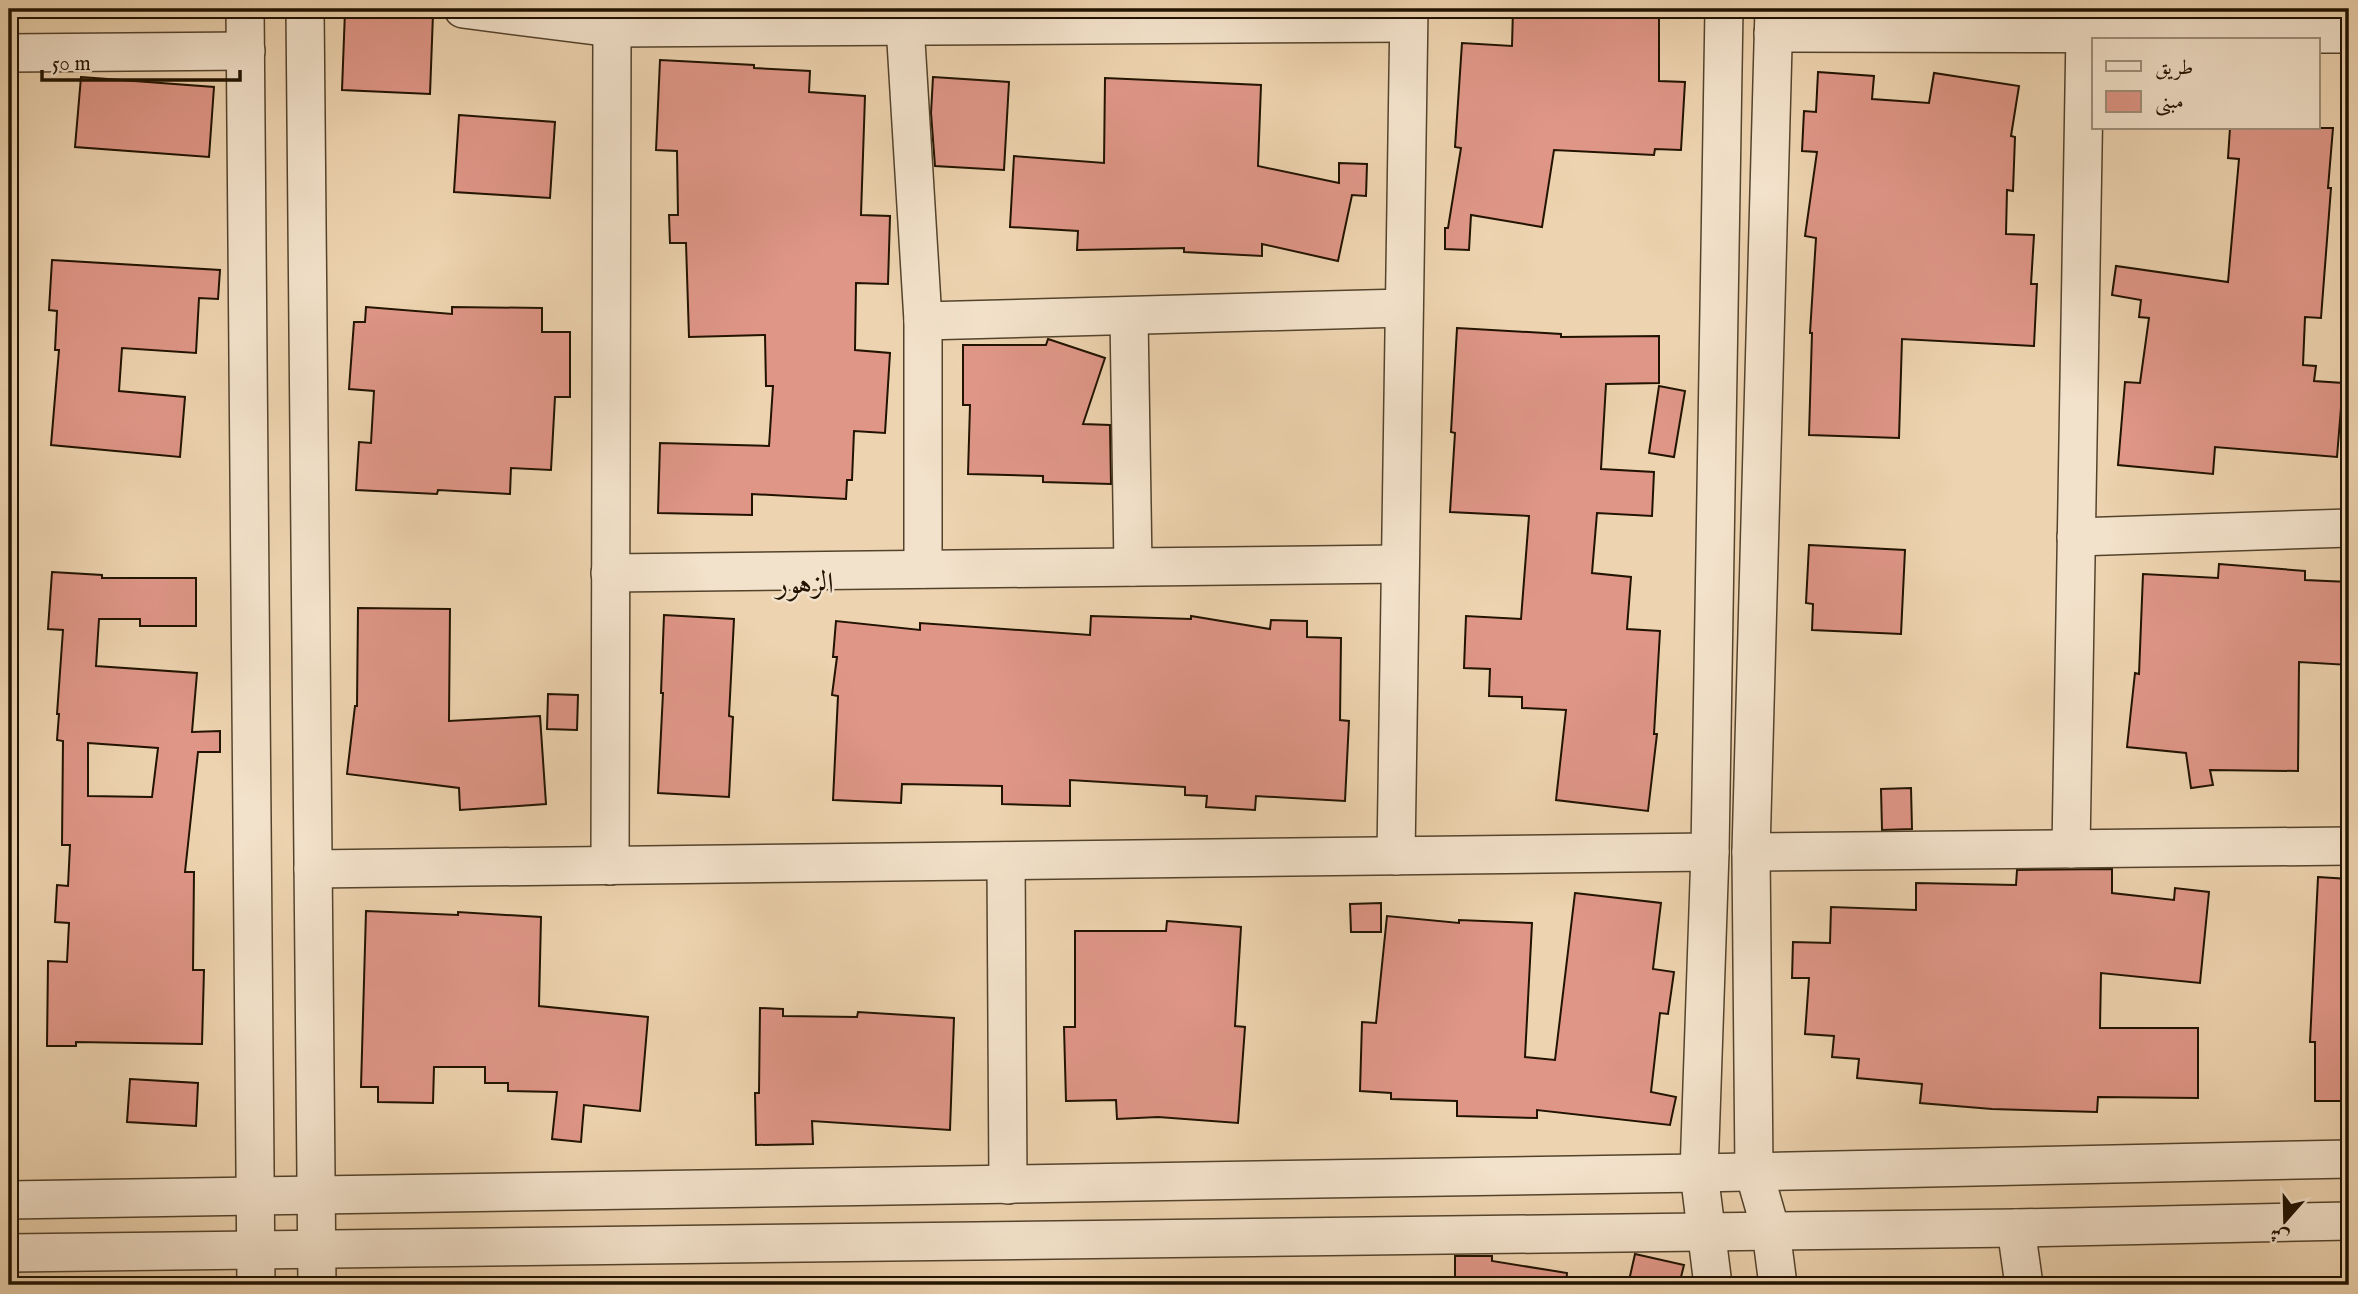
<svg xmlns="http://www.w3.org/2000/svg" width="2358" height="1294" viewBox="0 0 2358 1294" font-family="'IM FELL English',Amiri,serif">
<style>
.building{fill:#df9687;stroke:#211300;stroke-width:2;fill-rule:evenodd}
.lines{fill:none;stroke-linecap:round;stroke-linejoin:round}
.minor-casing{stroke:#54432c;stroke-width:40}
.minor{stroke:#f3e2cb;stroke-width:37}
.labels{text-anchor:middle;dominant-baseline:central;stroke-width:5;stroke-linejoin:round;paint-order:stroke}
.neighbourhood-label{font-size:30px;fill:#211300;stroke:#f3e2cb}
</style>
<rect width="100%" height="100%" fill="#edd3af"/>
<filter id="stains"><feTurbulence type="fractalNoise" baseFrequency=".00286" numOctaves="4"/><feColorMatrix values="0 0 0 0 .2 0 0 0 0 .09 0 0 0 0 .02 0 0 0 .5 -.17"/></filter>
<radialGradient id="worn" r=".72"><stop offset=".6" stop-color="#630" stop-opacity="0"/><stop offset="1" stop-color="#630" stop-opacity=".3"/></radialGradient>
<g class="building">
<polygon points="1513,9 1659,9 1659,81 1685,82 1681,150 1655,149 1654,155 1554,150 1542,227 1471,215 1469,250 1445,249 1445,228 1448,228 1461,148 1455,147 1462,43 1512,46"/>
<polygon points="345,11 433,14 430,94 342,90"/>
<polygon points="660,60 754,65 754,68 810,71 809,92 865,96 861,215 890,216 888,284 856,283 855,350 890,353 885,433 854,431 852,480 847,480 846,499 752,494 752,515 658,513 660,443 769,446 773,386 766,386 765,335 689,337 686,243 670,243 669,215 678,215 677,151 656,150"/>
<polygon points="1818,72 1874,76 1872,99 1929,103 1934,73 2019,86 2011,136 2015,137 2013,191 2007,190 2006,234 2034,235 2031,284 2037,284 2034,346 1902,339 1899,438 1809,435 1812,333 1810,333 1816,238 1805,236 1817,152 1802,151 1804,111 1816,112"/>
<polygon points="81,77 214,87 209,157 75,147"/>
<polygon points="933,77 1009,82 1004,170 935,166 931,113"/>
<polygon points="1105,78 1261,85 1258,166 1339,183 1339,163 1367,164 1366,196 1352,195 1338,261 1262,244 1262,256 1184,252 1184,248 1077,250 1078,231 1010,227 1014,156 1104,163"/>
<polygon points="459,115 555,122 550,198 454,192"/>
<polygon points="2230,128 2333,128 2328,188 2331,188 2321,318 2305,317 2303,365 2316,366 2314,381 2343,383 2337,457 2215,447 2213,474 2118,465 2125,382 2140,383 2149,318 2139,317 2141,300 2112,295 2116,266 2228,282 2239,159 2228,158"/>
<polygon points="52,260 220,270 218,299 199,298 196,353 122,348 119,391 185,397 180,457 51,445 59,350 55,350 57,311 49,310"/>
<polygon points="366,307 452,314 452,307 542,308 542,332 570,332 570,397 555,397 551,470 511,468 510,494 438,490 437,494 356,490 359,442 371,443 374,391 349,389 354,322 365,322"/>
<polygon points="1457,328 1561,334 1561,337 1659,336 1659,383 1606,384 1601,469 1654,472 1652,516 1597,513 1592,573 1631,577 1627,629 1660,631 1654,734 1657,734 1648,811 1556,800 1566,710 1522,708 1522,697 1489,696 1490,669 1464,668 1466,616 1521,619 1529,516 1450,512 1455,433 1451,432"/>
<polygon points="1048,339 1105,358 1083,424 1110,425 1111,484 1043,482 1043,476 968,474 970,405 963,405 963,345 1046,345"/>
<polygon points="1659,386 1685,391 1674,457 1649,453"/>
<polygon points="1809,545 1905,550 1901,634 1812,630 1813,604 1806,603"/>
<polygon points="2219,564 2305,571 2305,580 2349,582 2349,665 2299,662 2298,771 2210,770 2213,785 2191,788 2186,753 2127,747 2135,673 2139,674 2143,574 2218,578"/>
<path d="M52,572L102,575V578H196V626H140V619H99L96,666L197,673L192,732L220,731V752H198L185,872H194L193,970H204L202,1044L76,1042V1046H47L48,961L67,962L69,923L55,922L57,885L68,886L70,845H62L63,741L57,740L59,714H57L63,630L48,629ZM88,743L158,748L152,797L88,796Z"/>
<polygon points="358,608 450,609 449,721 540,716 546,804 460,810 459,788 347,774 355,706 357,706"/>
<polygon points="664,615 734,619 729,716 733,717 729,797 658,793 663,693 661,693"/>
<polygon points="1091,616 1191,619 1191,616 1270,629 1271,620 1307,621 1307,637 1341,638 1340,720 1349,721 1345,801 1256,796 1255,810 1206,807 1207,796 1185,795 1185,787 1070,780 1070,806 1002,804 1002,786 902,784 901,803 833,800 838,696 832,695 837,657 833,657 836,621 920,630 920,623 1090,635"/>
<polygon points="548,694 578,695 577,730 547,729"/>
<polygon points="1911,788 1912,829 1882,830 1881,789"/>
<polygon points="2112,869 2112,893 2174,900 2175,888 2209,892 2200,983 2101,973 2100,1028 2198,1028 2198,1098 2098,1097 2097,1112 1992,1109 1920,1103 1922,1084 1857,1078 1859,1059 1832,1057 1834,1036 1805,1034 1809,978 1792,978 1793,942 1830,943 1831,907 1916,910 1916,883 2016,885 2017,870"/>
<polygon points="2318,877 2349,879 2349,978 2345,1051 2349,1051 2349,1101 2315,1101 2315,1042 2310,1042"/>
<polygon points="1575,893 1661,903 1653,969 1674,972 1668,1014 1660,1013 1651,1092 1676,1097 1670,1125 1537,1110 1537,1118 1457,1116 1457,1101 1391,1099 1391,1093 1360,1091 1362,1022 1376,1023 1387,916 1459,923 1459,920 1532,923 1525,1057 1555,1060"/>
<polygon points="1381,903 1381,932 1351,932 1350,904"/>
<polygon points="366,911 458,915 458,912 541,917 539,1006 648,1017 640,1111 584,1105 581,1142 552,1139 557,1092 508,1091 508,1083 485,1083 485,1067 434,1067 433,1103 378,1102 378,1087 361,1087"/>
<polygon points="1167,921 1241,927 1235,1026 1245,1027 1238,1123 1158,1117 1117,1119 1116,1100 1066,1101 1064,1027 1075,1027 1075,931 1166,931"/>
<polygon points="760,1008 783,1009 783,1016 857,1017 858,1012 954,1018 950,1130 812,1121 813,1144 756,1145 755,1093 759,1093"/>
<polygon points="130,1079 198,1083 196,1126 127,1122"/>
<polygon points="1635,1254 1684,1265 1679,1285 1628,1285"/>
<polygon points="1455,1256 1492,1256 1492,1261 1567,1273 1566,1285 1455,1285"/>
</g>
<g class="lines">
<g class="minor-casing">
<g id="minor">
<polyline points="245,9 256,1285"/>
<polyline points="305,9 317,1285"/>
<polyline points="463,9 612,28 1408,23"/>
<polyline points="1774,9 1751,852 1754,1172 1771,1231 1778,1285"/>
<polyline points="905,25 923,321 923,569"/>
<polyline points="1773,33 2349,34"/>
<polyline points="9,53 246,51"/>
<polyline points="1129,316 1133,567"/>
<polyline points="923,321 1404,308"/>
<polyline points="2076,537 2349,528"/>
<polyline points="610,573 1400,564"/>
<polyline points="2071,849 2085,33"/>
<polyline points="1751,852 2349,846"/>
<polyline points="1396,856 1409,9"/>
<polyline points="1006,861 1008,1185"/>
<polyline points="610,866 612,28"/>
<polyline points="313,869 1710,852"/>
<polyline points="9,1200 1699,1173 2349,1159"/>
<polyline points="2016,1228 2024,1285"/>
<polyline points="9,1253 2016,1228 2349,1221"/>
<polyline points="1713,1285 1699,1173 1710,852 1724,9"/>
</g>
</g>
<use href="#minor" class="minor"/>
</g>
<g class="labels">
<g class="neighbourhood-label">
<text x="805" y="585">الزهور</text>
</g>
</g>
<rect width="2358" height="1294" fill="none" stroke="#edd3af" stroke-width="35"/>
<rect x="10" y="10" width="2337" height="1273" fill="none" stroke="#211300" stroke-width="3.5"/>
<rect x="18" y="18" width="2323" height="1259" fill="none" stroke="#211300" stroke-width="2"/>
<rect x="2092" y="38" width="228" height="91" fill="#f3e2cb" stroke="#9f8f7a" stroke-width="2"/>
<rect x="2106" y="61" width="35" height="10" fill="#f3e2cb" stroke="#9f8f7a" stroke-width="2"/>
<text x="2155" y="74" font-size="21" fill="#211300">طريق</text>
<rect x="2106" y="91" width="35" height="21" fill="#df9687" stroke="#9f8f7a" stroke-width="2"/>
<text x="2155" y="108" font-size="21" fill="#211300">مبنى</text>
<g transform="translate(2285 1221) rotate(200)" stroke="#f3e2cb" stroke-width="5" paint-order="stroke">
<path d="M0-5L12 26L0 18L-12 26Z" fill="#211300"/>
<text y="-10" font-size="19" font-weight="bold" text-anchor="middle" fill="#211300">ش</text>
</g>
<path d="M42 70v10h198v-10" fill="none" stroke="#211300" stroke-width="3.5"/>
<text x="52" y="70" font-size="21" fill="#211300" stroke="#f3e2cb" stroke-width="5" paint-order="stroke">50 m</text>
<rect width="100%" height="100%" filter="url(#stains)"/>
<rect width="100%" height="100%" fill="url(#worn)"/>
</svg>
